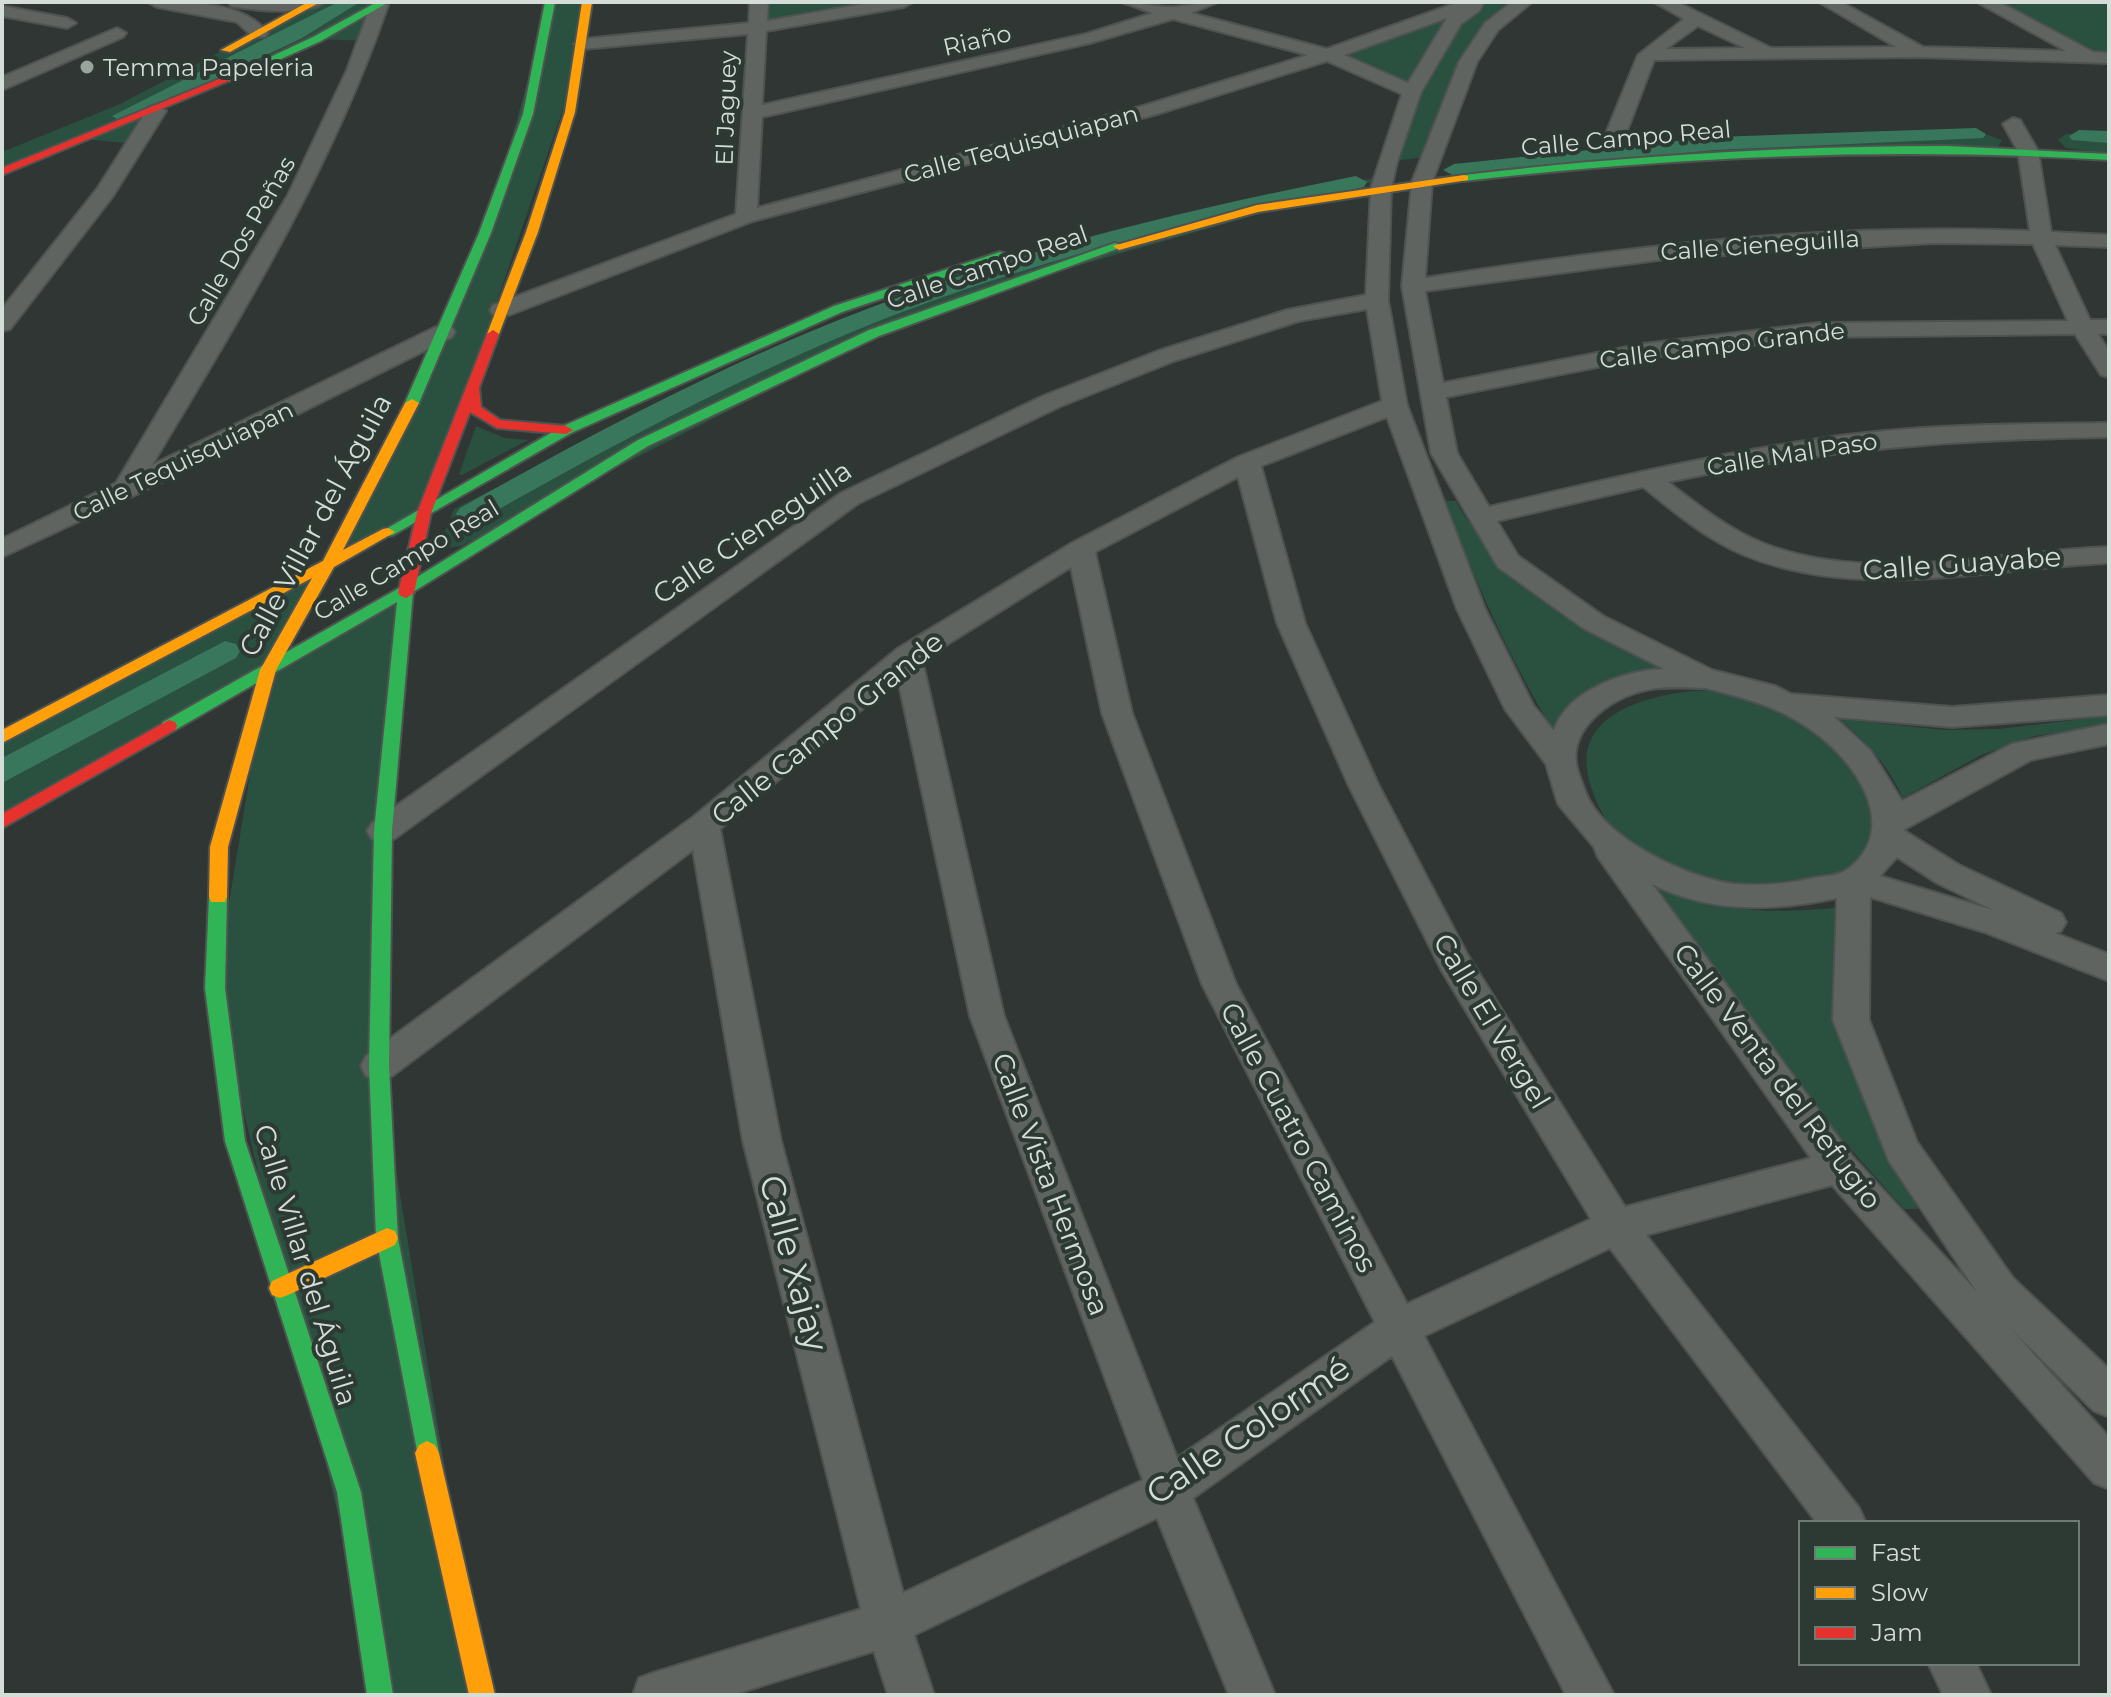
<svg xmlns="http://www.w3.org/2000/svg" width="2111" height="1697" viewBox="0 0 2111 1697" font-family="Montserrat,sans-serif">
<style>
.green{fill:#2a5040}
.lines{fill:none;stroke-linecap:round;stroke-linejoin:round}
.canal{fill:#39775d;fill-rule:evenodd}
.street-casing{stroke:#4e5351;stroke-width:4}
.fast-casing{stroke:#4e5351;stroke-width:4}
.slow-casing{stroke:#4e5351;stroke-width:4}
.jam-casing{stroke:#4e5351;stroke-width:4}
.street{fill:#5f6461;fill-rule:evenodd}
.fast{fill:#30b455;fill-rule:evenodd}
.slow{fill:#ff9f0a;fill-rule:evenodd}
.jam{fill:#e5322d;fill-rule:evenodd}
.poi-dot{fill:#9ba39f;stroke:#2d3933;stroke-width:3}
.labels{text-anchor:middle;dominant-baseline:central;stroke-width:8;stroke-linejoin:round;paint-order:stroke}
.far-street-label{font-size:24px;fill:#d5ddd9;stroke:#2d3933}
.far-poi-label{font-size:24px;fill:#d5ddd9;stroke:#2d3933;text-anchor:start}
.street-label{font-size:28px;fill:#d5ddd9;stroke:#2d3933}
.near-street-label{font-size:34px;fill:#d5ddd9;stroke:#2d3933}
</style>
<rect width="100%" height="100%" fill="#303633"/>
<g class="green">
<polygon points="315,2 384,2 368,41 317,39 156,111 135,144 84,139 2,172 2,152 120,104"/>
<polygon points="550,2 587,2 581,57 424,513 330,561 269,669 406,590 379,1066 482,1695 380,1695 215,988 267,671 2,822 2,737 330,561 485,233"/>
<polygon points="759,2 904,2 755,28"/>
<polygon points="1475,2 1523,2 1491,27 1431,156 1387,162 1412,92 1328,55"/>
<polygon points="1993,2 2109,2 2109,55 2093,54"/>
<polygon points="1878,131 1977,131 2002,140 1998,147 1453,174 1448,172 1454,167 1692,140"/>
<polygon points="2066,134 2109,135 2109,154 2066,148 2058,140"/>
<path d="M1371,179L1375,181L936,306L461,546L447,548L440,544L454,509C547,464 636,413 728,368C855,307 993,269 1129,232C1207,211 1290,186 1371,179Z"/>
<polygon points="476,426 505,438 528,440 462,475 459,474"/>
<path d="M1444,501H1456C1486,556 1539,604 1593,634C1617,648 1642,658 1666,671L1557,736C1510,662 1476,582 1444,501Z"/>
<path d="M1714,690C1747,696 1782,704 1811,724C1821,732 1831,745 1840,755C1849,764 1863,774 1869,785C1896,831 1858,872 1815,884C1745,904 1665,877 1613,828C1602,817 1593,794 1589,780C1570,708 1662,691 1714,690Z"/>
<path d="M2109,716V725L2035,736L1981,755L1903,798C1888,765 1867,742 1839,719L1944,730L1999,729Z"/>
<path d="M1652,884C1724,912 1767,915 1843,907L1839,1004L1856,1079L1918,1209H1904L1838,1135L1752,1027Z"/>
</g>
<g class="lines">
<g class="canal">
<polygon points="338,2 360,2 302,38 129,120 122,122 112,116"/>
<polygon points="1976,128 1986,134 1983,138 1715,150 1454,176 1443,170 1454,164 1715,137"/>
<polygon points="2079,130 2109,131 2109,143 2072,140 2069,136"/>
<path d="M1356,176L1367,182L1364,187C1321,197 1277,205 1233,214C1135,237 1038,264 943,297C780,355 629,435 480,520H460L456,514L460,508C592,434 725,363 867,309C1025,248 1190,209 1356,176Z"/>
<polygon points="225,641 236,644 240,651 236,658 2,783 2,758"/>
</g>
<g class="street-casing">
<g id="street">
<path d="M148,2C187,2 242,0 268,33L265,37H253L237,22L157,7Z"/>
<path d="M228,2H322L323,3C307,16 251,10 231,6Z"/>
<path d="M372,2L388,5C331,171 241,316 152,465L436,327H452L455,332L452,337L133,496L2,557V539L116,483L288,195L347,70Z"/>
<path d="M750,2H768L767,21L874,2H913L904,7L766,31L762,105L1086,34L1153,13L1122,2C1138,2 1163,8 1173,7C1188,6 1202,2 1218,2L1191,13L1327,49L1459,2H1484L1479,11L1461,24L1421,92L1397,162L1391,188L1388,300L1407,405L1485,609L1533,705L1554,731C1566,691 1625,670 1664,669L1583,628L1498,567L1431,453L1402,286L1412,182L1459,62L1485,23L1512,2H1532L1498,30L1477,62L1432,182L1425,278C1624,247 1827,222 2030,231L2018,151L2003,124L2013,118L2020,120L2038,151L2051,232L2109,235V247L2055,245L2090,320H2109V334H2098L2109,351V377L2101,375L2075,334L1819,337L1643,358L1446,397L1457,453L1489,507C1608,479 1726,451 1847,435C1934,424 2022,424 2109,423V437C1959,439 1814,450 1668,482C1698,505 1729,530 1765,544C1871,585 1999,551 2109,547V563C1990,568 1859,602 1744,555C1706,539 1674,512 1643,487L1497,521L1518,556L1603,616L1712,670L1775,686L1791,694L1952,707L2109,695V715L1952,727L1834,717L1871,751L1902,801L2012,744L2109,724V744L2031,760L1903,830L1959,865L2061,913L2066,922L2061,931L2055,933L2109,954V981L1984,932L1870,897L1869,1020L1917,1142L2013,1278L2109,1369V1417L2094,1411L2011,1329L2109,1437V1489L2094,1483L1832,1185L1646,1235L1859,1508L1866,1523H1817L1610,1248L1424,1336L1614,1695H1566L1392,1356L1193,1498L1275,1695H1229L1157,1518L914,1635L934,1695H888L874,1651L732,1695H633L639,1678L656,1672L861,1609L743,1141L693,850L392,1076L379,1081L366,1076L361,1066L366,1056L693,817L897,649L1072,543L1238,457L1382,401L1367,309L1299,321L1174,361L1061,406L859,503L394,839L383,842L372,839L367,831L372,823L841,493L1043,396L1158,351L1287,310L1366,295L1371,188L1402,94L1327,61L1157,114L753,221L509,315H493L490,310L493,305L736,214L748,34L583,49L574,44L583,39L749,23ZM1447,18L1408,83L1344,55ZM1173,19L1308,55L1143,106L757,208L762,117L1090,43ZM1934,243L2033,244L2068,321L1819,323L1643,344L1443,383L1425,291L1673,258ZM1387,417L1457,609L1505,709L1546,764L1558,804L1594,847L1598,857L1811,1158L1625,1207L1467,954L1379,786L1305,623L1261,466ZM1238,477L1277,623L1349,786L1442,971L1591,1219L1407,1304L1236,984L1132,713L1095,552ZM1071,567L1102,713L1202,984L1375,1322L1177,1458L1004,1016L922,660ZM898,679L970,1016L1143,1480L903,1593L781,1141L720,829ZM1706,688C1741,697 1777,706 1807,727C1852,756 1904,826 1848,869C1840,876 1824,876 1813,878C1789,884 1759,886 1735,884C1689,879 1601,838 1585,791C1582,782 1577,772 1576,763C1571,723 1618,694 1651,689C1669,686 1688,688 1706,688ZM1897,857L1937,883L1993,910L1880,876ZM1652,884C1710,914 1776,911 1837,898L1833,1020L1889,1161L1977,1292L1852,1156Z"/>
<path d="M1654,2H1677L1771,48L1896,47L1819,2H1841L1923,47L2066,51L1977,2H1999L2093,52L2109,53V63L1919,57L1654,60L1625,136L1615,142L1608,140L1605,136L1638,55L1684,19ZM1698,26L1745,48L1666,49Z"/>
<polygon points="2,6 67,18 76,23 67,28 2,16"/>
<polygon points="117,28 126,33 123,37 2,90 2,77"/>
<polygon points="156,105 166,111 113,196 10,329 2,331 2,309 97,189 149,107"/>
<polygon points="1928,1663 1976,1663 1991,1695 1943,1695"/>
</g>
</g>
<g class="fast-casing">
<g id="fast">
<polygon points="377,2 389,2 321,41 232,81 223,79 313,37"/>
<polygon points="545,2 555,2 533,114 491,233 419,403 417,406 407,406 405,403 479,233 523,114"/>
<path d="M1947,146L2109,154V160C1893,147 1679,156 1464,181L1458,178L1464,175C1625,156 1785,146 1947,146Z"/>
<polygon points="1115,243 1125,246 879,336 648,446 413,592 392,831 389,1066 398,1238 439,1453 435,1461 427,1465 419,1461 376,1238 369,1066 374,831 397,602 175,730 169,732 161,726 163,722 401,587 638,440 869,330"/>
<polygon points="1000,252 1010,255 842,312 571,433 393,535 388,536 381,532 561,427 834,306"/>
<polygon points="218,890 225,892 227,897 225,988 245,1141 361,1492 393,1695 367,1695 337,1492 225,1141 205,988 209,897 211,892"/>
</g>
</g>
<g class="slow-casing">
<g id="slow">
<polygon points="308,2 320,2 230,52 221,50"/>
<polygon points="582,2 592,2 575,112 538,232 499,334 488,337 487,334 526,232 565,112"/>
<polygon points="1464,175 1468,176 1468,180 1258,212 1119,250 1113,246 1257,205"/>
<polygon points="412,399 419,403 343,550 383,529 388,528 395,532 334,567 276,670 228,847 227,897 225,902 211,902 209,897 210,847 260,670 312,578 2,743 2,730 323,561 405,403"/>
<polygon points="387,1228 395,1231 398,1238 395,1245 288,1295 280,1298 272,1295 269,1288 272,1281"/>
<polygon points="427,1441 435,1445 439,1453 495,1695 469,1695 415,1453 419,1445"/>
</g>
</g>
<g class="jam-casing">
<g id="jam">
<polygon points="224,77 233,79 2,175 2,168"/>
<polygon points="493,330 499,334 479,388 481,407 500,420 566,426 573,430 566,434 497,428 470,412 431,513 414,593 406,598 401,596 398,593 417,513 487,334"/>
<polygon points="169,720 175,722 177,726 175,730 2,828 2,814"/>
</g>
</g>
<use href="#street" class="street"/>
<use href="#fast" class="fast"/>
<use href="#slow" class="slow"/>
<use href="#jam" class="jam"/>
</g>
<circle class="poi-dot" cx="87" cy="67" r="8"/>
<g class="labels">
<g class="far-street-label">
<text transform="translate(977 40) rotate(-13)">Riaño</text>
<text transform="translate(726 108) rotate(-88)">El Jaguey</text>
<text transform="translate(1626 138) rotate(-5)">Calle Campo Real</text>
<text transform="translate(1021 144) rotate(-15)">Calle Tequisquiapan</text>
<text transform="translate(241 241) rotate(-60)">Calle Dos Peñas</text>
<text transform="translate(1760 245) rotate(-4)">Calle Cieneguilla</text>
<text transform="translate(987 267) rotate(-19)">Calle Campo Real</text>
<text transform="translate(1722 345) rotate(-7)">Calle Campo Grande</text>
<text transform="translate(1792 454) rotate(-9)">Calle Mal Paso</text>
<text transform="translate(183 461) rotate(-26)">Calle Tequisquiapan</text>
<text transform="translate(406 560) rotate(-31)">Calle Campo Real</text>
</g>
<g class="far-poi-label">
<text x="103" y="67">Temma Papeleria</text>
</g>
<g class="street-label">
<text transform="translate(315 525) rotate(-62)">Calle Villar del Águila</text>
<text transform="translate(752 532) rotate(-34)">Calle Cieneguilla</text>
<text transform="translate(1962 563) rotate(-4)">Calle Guayabe</text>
<text transform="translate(827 728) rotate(-39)">Calle Campo Grande</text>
<text transform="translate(1492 1021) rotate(59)">Calle El Vergel</text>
<text transform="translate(1778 1076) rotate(53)">Calle Venta del Refugio</text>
<text transform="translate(1299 1137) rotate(62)">Calle Cuatro Caminos</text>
<text transform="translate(1051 1184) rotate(69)">Calle Vista Hermosa</text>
<text transform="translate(306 1265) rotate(73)">Calle Villar del Águila</text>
</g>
<g class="near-street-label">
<text transform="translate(794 1263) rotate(75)">Calle Xajay</text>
<text transform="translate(1248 1430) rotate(-34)">Calle Colormé</text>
</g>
</g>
<rect width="2111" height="1697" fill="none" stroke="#d5ddd9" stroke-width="8"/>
<rect x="1799" y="1521" width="280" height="144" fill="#2d3933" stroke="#707b75" stroke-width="2"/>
<rect x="1815" y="1547" width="40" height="12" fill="#30b455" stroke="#707b75" stroke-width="2"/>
<text x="1871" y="1561" font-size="24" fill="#d5ddd9">Fast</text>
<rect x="1815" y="1587" width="40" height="12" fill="#ff9f0a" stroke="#707b75" stroke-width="2"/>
<text x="1871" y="1601" font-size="24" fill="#d5ddd9">Slow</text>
<rect x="1815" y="1627" width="40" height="12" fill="#e5322d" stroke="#707b75" stroke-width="2"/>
<text x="1871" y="1641" font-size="24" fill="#d5ddd9">Jam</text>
</svg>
